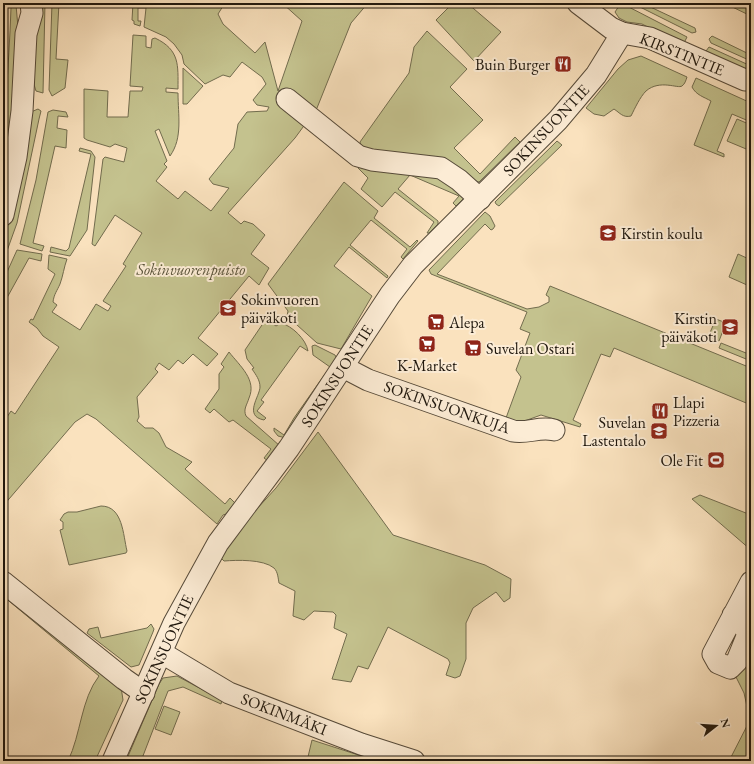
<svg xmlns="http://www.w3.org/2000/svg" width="754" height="764" viewBox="0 0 754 764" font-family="'EB Garamond',serif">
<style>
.green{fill:#c4c28e;stroke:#726c4e}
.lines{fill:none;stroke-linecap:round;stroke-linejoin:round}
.minor-casing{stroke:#564a39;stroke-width:23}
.minor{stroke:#fcecd5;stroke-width:21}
.labels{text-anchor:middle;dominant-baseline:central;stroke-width:4;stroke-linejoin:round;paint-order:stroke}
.street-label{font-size:16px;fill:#1f170d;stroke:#fcecd5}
.poi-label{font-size:16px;fill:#1f170d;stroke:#fcecd5;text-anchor:start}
.park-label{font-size:16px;font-style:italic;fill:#59533a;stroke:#fcecd5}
</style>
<rect width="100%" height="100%" fill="#fae2be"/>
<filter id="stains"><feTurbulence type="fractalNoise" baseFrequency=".005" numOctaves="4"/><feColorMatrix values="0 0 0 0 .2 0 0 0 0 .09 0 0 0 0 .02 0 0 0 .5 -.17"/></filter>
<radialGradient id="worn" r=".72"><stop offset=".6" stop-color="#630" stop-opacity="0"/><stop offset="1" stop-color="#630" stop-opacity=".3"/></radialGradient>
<g class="green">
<polygon points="35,3 45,3 43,93 36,91 33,81"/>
<polygon points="52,3 59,3 56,59 68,60 65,88 52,96 49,90"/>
<path d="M133,3H225L218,14L223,24L255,53L265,42L278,91L302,21L282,3H368L351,23L317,108L295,138L228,213L241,224L244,221L253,224L265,235L251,254L269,268L259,285L249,276L198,338L218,354L207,366L193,354L183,364L178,360L169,370L159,363L155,369L158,372L137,397L139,417L137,421L145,428H153L159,433L166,447L192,462L185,469L225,504L230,498L235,503L226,514L223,515L217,524L96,419L87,414L75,422L3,506V423L11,411L15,414L59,347L43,336L37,328L29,322L31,319L33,320L55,274L48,269L49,255L67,259C64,267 63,276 60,284C57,291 54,294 53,302L57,305L52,312L80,330L96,304L108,311L111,306L103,301L126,266L123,264L142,233L115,215L95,246L92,244L103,159L105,157L124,162L127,148L115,144L110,147L87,140L84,138V89L108,91L107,117H128L130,91H142L143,87L130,86L133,35L146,36V47L151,48L152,39L155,38C180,50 178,65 178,89L166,88V92L178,93C178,115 183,138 170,156L159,129L155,131L167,161L164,164L167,167L156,181L178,199L185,191L211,211L229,188L213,184L209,179L234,148L238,124L247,112L267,111L269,107L257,105L253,100L266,84L262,77L242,62L230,77L223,75L205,84L184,64L182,55L174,44L166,37L144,27L146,8H138V21H141L140,26L134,24V21L132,20Z"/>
<polygon points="453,3 467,3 501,32 474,61 436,20"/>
<polygon points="621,3 687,37 683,45 642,24 627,22 619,18 615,12"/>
<polygon points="632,3 642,3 695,28 696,32 692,33"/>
<polygon points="724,3 745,3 751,6 751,16"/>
<path d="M13,5H16L21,61L3,184C3,125 9,67 11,8Z"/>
<polygon points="427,31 467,69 450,87 483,120 454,148 480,174 515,137 520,142 479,182 362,148 360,142 409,73 414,47"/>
<polygon points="712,36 751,55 751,61 711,43 709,39"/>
<polygon points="709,47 751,66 751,74 706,51"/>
<path d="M641,56L687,77C686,80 685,84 682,86C678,89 660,79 646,91C640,97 635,108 631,116C623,118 620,113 614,109L604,116L594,114L586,108L618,69L628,60Z"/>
<polygon points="183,68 203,86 187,104 183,104"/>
<path d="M696,78L751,103V122L732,114L717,151L724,154V157L694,145L711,101C704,97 696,95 692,87Z"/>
<polygon points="38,109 41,111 39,119 17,223 3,262 3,241 10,218 31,112"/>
<polygon points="53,110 66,112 68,117 58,116 57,128 67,130 66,148 55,146 33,243 44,246 42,251 20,244 36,180 48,112"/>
<polygon points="737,119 751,125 751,151 727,141"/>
<polygon points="557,141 562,145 499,206 496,204 495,202"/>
<polygon points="80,148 91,151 95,157 87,230 70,256 50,252 51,247 66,251 69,248 91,154 79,151"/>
<polygon points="360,164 441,171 466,196 456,206 453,203 459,196 410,175 398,189 438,221 438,224 429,233 427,233 434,222 395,192 382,207 361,189 368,178 358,168"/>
<polygon points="344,182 378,211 374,218 410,247 417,240 418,241 403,259 401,257 407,249 371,220 350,245 388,276 387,278 349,247 334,266 372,296 341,349 317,343 287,316 288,311 268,284"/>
<polygon points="485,212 490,216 495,226 493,229 491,230 485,224 437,274 527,309 539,307 549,302 549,297 546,295 550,286 751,368 751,405 614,348 610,357 601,354 573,420 581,424 580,427 541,415 519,423 506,418 521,377 516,370 530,333 520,329 527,312 431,274 429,270"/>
<polygon points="17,250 42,254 41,261 29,258 3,305 3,281"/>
<polygon points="738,254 751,260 751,272 747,285 729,277"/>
<path d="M266,319L276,326L281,323C292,326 306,339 308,351L300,346L261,400L264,402L257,411L266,418L264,420C243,416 260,396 260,387C260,380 256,375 252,369L254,368L247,359L245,350Z"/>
<polygon points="716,319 726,323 719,341 708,337"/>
<polygon points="721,343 751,355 751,361 719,348"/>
<polygon points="315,345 335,355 337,359 286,438 278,436 274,431 274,428 284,435 294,418 330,367 313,355 312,346"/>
<path d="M229,352C240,366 257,380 249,398C247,405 243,409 246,416L280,446L268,461L264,458L271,449L233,420L229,422L214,409L210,413L205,409L219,389V374L224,367L221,364Z"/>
<path d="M318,432L393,535L485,565L511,579L510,598L504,602L496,592L473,608L466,623V659L460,676L455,678L446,675L450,663L448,659L388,627L368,669L358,666L351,682L332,679L347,634L334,628L336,615L333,612L314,611L304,620L293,616L295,591L279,583C278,578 278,572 274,568C263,559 237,560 224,561L220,557L244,523L276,488Z"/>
<polygon points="700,495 751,515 751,550 692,499"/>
<path d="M101,506C123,506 123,535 127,551L126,553L69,565L60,530L63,529V522L60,520L64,514L68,512H77Z"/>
<path d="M3,590L121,687L123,700L95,761H68C81,734 81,699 99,676L3,596Z"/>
<polygon points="151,624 154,629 153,632 139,665 131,667 87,633 89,629 98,627 101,638 147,628"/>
<polygon points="748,663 751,669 751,761 729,761 750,720 744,693 735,675 742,670"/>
<polygon points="177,676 222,700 221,704 183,687 168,691 141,761 126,761 159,684 163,678"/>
<polygon points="164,706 180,712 171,735 155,729"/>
<polygon points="312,740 377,761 307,761"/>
</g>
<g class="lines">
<g class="minor-casing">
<g id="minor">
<polyline points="578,3 611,28 622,33 650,38 745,80 751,80"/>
<polyline points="287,99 358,156 372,160 441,168 459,180 480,199"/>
<polyline points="3,215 16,157 22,111 26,34 32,13 31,3"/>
<path d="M343,367L368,380L513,431C527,434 540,426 554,430"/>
<polyline points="3,582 124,679 144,693"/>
<polyline points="733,615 742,623 748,634 737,661 730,668 718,663 713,654 751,582"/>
<polyline points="162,653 229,693 361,744 414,761"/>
<polyline points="113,761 174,623 218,543 289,448 390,295 413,265 558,120 596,75 622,33"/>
</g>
</g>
<use href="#minor" class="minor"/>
</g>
<defs>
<g id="restaurant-square" transform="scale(0.9)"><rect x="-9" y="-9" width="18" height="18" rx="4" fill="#8f2418" stroke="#fcecd5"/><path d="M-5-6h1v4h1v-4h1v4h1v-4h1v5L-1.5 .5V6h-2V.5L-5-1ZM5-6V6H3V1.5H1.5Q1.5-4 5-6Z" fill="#fff"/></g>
<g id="school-square" transform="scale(0.9)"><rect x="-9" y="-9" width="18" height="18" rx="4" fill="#8f2418" stroke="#fcecd5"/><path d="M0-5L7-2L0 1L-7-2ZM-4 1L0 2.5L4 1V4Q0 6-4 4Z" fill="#fff"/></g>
<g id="supermarket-square" transform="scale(0.9)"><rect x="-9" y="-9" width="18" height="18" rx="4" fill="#8f2418" stroke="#fcecd5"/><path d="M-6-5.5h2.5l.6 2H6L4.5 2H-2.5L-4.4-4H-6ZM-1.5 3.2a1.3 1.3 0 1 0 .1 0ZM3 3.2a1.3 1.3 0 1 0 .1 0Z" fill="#fff"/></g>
<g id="stadium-square" transform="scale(0.9)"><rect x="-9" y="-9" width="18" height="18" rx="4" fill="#8f2418" stroke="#fcecd5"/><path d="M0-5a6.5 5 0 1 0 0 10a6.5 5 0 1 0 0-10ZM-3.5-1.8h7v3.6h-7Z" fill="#fff"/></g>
</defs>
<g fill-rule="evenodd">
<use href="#restaurant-square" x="563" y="64"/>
<use href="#school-square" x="608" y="233"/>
<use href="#school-square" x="228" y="308"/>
<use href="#supermarket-square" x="436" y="322"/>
<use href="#school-square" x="730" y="327"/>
<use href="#supermarket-square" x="427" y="344"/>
<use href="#supermarket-square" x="473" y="348"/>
<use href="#restaurant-square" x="660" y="411"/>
<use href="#school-square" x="659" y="431"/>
<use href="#stadium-square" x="716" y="460"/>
</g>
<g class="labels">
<g class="street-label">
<text transform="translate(682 54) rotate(22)">KIRSTINTIE</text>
<text transform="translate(546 130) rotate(-47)">SOKINSUONTIE</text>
<text transform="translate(337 376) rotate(-57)">SOKINSUONTIE</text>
<text transform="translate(447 407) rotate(19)">SOKINSUONKUJA</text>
<text transform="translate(164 649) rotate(-65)">SOKINSUONTIE</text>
<text transform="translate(284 714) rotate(21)">SOKINMÄKI</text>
</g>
<g class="poi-label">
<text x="550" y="64" text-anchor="end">Buin Burger</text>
<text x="621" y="233">Kirstin koulu</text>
<text x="241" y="299">Sokinvuoren<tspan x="241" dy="18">päiväkoti</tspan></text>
<text x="717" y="318" text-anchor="end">Kirstin<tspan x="717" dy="18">päiväkoti</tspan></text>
<text x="449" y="322">Alepa</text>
<text x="486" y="348">Suvelan Ostari</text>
<text x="427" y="365" text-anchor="middle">K-Market</text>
<text x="673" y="402">Llapi<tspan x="673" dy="18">Pizzeria</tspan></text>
<text x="646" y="422" text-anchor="end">Suvelan<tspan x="646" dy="18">Lastentalo</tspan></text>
<text x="703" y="460" text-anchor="end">Ole Fit</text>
</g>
<g class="park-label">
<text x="191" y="269">Sokinvuorenpuisto</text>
</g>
</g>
<rect width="754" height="764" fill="none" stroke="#fae2be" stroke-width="16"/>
<rect x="4" y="4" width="746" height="756" fill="none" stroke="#1f170d" stroke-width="2"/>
<rect x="8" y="8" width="738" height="748" fill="none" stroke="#1f170d"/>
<g transform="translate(716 726) rotate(73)" stroke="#fcecd5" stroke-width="3" paint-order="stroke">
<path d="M0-3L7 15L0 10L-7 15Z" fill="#1f170d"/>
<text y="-6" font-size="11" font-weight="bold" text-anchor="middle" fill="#1f170d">N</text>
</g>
<rect width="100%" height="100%" filter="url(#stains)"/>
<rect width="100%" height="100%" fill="url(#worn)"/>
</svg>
